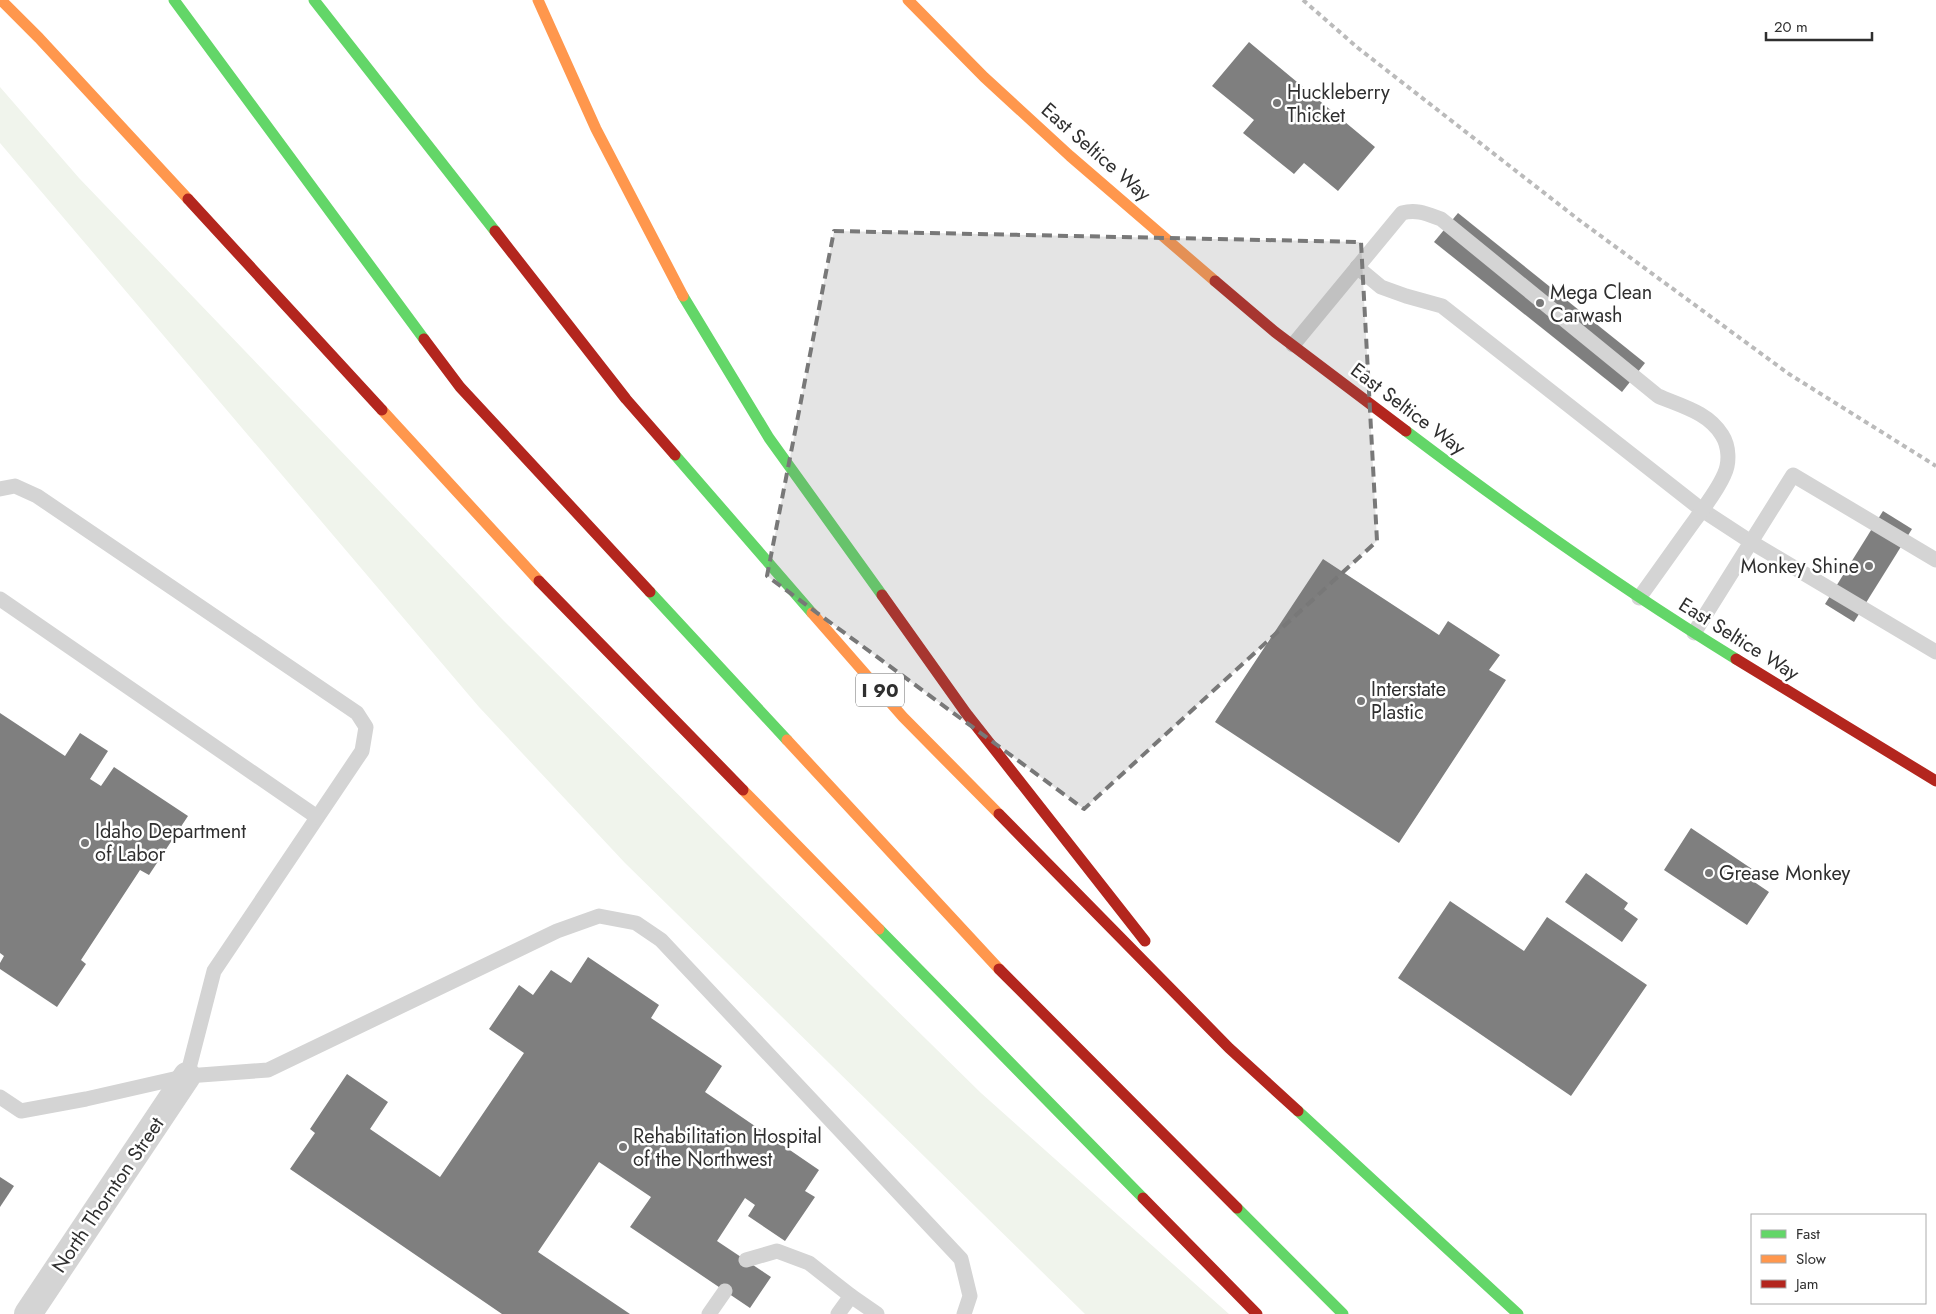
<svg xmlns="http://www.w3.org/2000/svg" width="1936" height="1314" viewBox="0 0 1936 1314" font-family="Jost,sans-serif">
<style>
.green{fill:#f0f4ec}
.building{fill:#7f7f7f}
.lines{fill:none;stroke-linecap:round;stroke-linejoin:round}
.lane{stroke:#d4d4d4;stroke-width:15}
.street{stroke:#d4d4d4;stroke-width:28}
.fast{stroke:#63d668;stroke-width:11}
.slow{stroke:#ff974d;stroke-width:11}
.jam{stroke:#b3261e;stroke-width:11}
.rail{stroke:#bbb;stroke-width:4;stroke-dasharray:5 4;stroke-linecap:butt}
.marked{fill:#787878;fill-opacity:0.2;stroke:#787878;stroke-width:4;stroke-dasharray:10 6;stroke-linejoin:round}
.poi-dot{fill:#787878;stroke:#fff;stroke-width:2}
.labels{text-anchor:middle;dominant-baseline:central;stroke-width:5;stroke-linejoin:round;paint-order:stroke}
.shield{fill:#fff;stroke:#6d6d6d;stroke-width:1}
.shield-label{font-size:19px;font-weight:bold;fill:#2f2f2f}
.poi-label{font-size:20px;fill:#2f2f2f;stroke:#fff;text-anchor:start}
.street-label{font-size:20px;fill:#2f2f2f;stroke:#fff}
</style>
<rect width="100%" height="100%" fill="#fff"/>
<polygon class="green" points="0,87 79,178 503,620 768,884 981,1093 1229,1314 1085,1314 625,863 479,707 0,143"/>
<g class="building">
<polygon points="1249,42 1375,147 1338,191 1304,163 1294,174 1243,133 1254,120 1212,86"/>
<polygon points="1458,213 1645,363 1622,392 1434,242"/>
<polygon points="1883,511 1912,529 1854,622 1825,604"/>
<polygon points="1323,559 1439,635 1448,621 1500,655 1489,670 1506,680 1399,843 1215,722"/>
<polygon points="0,713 65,756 80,733 108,751 90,779 101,786 114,767 188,816 149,875 140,870 81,960 86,964 57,1007 0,969 0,963 4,956 0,953"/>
<polygon points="1691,828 1752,869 1747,877 1769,892 1747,925 1664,870"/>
<polygon points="1586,873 1628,903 1624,909 1638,919 1622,942 1565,902"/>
<polygon points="1450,901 1524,951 1547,917 1647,985 1571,1096 1398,978"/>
<polygon points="588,957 659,1005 651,1018 722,1066 705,1092 819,1170 805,1191 815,1197 785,1241 748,1216 755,1205 745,1198 717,1241 771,1277 750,1308 630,1227 651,1197 599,1162 538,1252 630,1314 502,1314 290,1169 315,1133 310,1129 347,1074 388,1102 370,1129 440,1177 524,1053 489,1029 519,985 533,995 551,970 571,983"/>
<polygon points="0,1177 14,1186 0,1207"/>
</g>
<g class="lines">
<g class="lane">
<polyline points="1357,267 1381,287 1406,296 1442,306 1702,510 1751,542 1936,652"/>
<path d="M1293,345L1402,213C1417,209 1427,214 1441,219L1658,396C1681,406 1708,412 1722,435C1729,446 1730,463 1724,475C1717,491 1705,506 1695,520C1676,546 1658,572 1639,598"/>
<polyline points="0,489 15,486 37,496 357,713 366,727 362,751 214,971 187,1076"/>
<polyline points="0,599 317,817"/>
<polyline points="1694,633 1793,475 1936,560"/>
<polyline points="0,1097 21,1111 86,1099 187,1076 268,1070 557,931 599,916 636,923 661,940 961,1259 970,1296 964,1314"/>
<polyline points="746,1260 777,1251 809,1263 851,1296"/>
<polyline points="709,1314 725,1291"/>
<polyline points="838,1314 851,1296 877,1314"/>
</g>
<polyline class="street" points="28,1314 187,1076"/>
<g class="fast">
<polyline points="174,0 424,339"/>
<polyline points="314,0 495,231"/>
<polyline points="683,296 769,438 882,595"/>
<path d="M1406,431C1513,512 1622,589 1736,659"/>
<polyline points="675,455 812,613"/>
<polyline points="650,592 787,740"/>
<polyline points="879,929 1143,1198"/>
<polyline points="1298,1111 1518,1314"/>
<polyline points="1237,1208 1343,1314"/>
</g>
<g class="slow">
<polyline points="1,0 39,38 188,199"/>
<polyline points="538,0 596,129 683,296"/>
<polyline points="908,0 984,77 1070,156 1215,281"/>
<polyline points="382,410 539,581"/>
<polyline points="812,613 903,717 999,814"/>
<polyline points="787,740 999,969"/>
<polyline points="743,790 879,929"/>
</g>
<g class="jam">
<polyline points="188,199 382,410"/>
<polyline points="495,231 626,399 675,455"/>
<polyline points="1215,281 1275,332 1406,431"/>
<polyline points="424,339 460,387 650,592"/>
<polyline points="539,581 743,790"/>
<polyline points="882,595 966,713 1145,941"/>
<polyline points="1736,659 1936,781"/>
<polyline points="999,814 1229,1048 1298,1111"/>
<polyline points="999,969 1237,1208"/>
<polyline points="1143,1198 1257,1314"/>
</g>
<polyline class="rail" points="1303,0 1358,48 1579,220 1789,374 1936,466"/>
</g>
<path class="marked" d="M834,231L1361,242L1377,541L1084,809L767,576Z"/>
<g class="poi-dot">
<circle cx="1277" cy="103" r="5"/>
<circle cx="1540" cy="303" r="5"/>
<circle cx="1869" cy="566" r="5"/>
<circle cx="1361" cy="701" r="5"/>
<circle cx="85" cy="843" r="5"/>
<circle cx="1709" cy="873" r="5"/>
<circle cx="623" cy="1147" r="5"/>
</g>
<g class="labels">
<rect class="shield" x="856" y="673.5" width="48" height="33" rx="4"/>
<g class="shield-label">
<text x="880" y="690">I 90</text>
</g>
<g class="poi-label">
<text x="1287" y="92">Huckleberry<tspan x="1287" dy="23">Thicket</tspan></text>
<text x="1550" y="292">Mega Clean<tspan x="1550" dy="23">Carwash</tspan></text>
<text x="1859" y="566" text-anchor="end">Monkey Shine</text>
<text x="1371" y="689">Interstate<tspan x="1371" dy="23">Plastic</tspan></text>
<text x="95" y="831">Idaho Department<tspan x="95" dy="23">of Labor</tspan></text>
<text x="1719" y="873">Grease Monkey</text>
<text x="633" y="1136">Rehabilitation Hospital<tspan x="633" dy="23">of the Northwest</tspan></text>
</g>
<g class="street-label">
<text transform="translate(1096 152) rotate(41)">East Seltice Way</text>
<text transform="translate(1408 409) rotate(37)">East Seltice Way</text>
<text transform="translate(1739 639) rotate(32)">East Seltice Way</text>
<text transform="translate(108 1195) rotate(-56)">North Thornton Street</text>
</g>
</g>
<rect x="1751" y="1214" width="175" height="90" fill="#ffffff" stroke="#acacac"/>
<rect x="1761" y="1230" width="25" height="8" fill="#63d668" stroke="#acacac"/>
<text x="1796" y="1239" font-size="15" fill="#2f2f2f">Fast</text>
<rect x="1761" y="1255" width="25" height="8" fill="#ff974d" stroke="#acacac"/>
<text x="1796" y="1264" font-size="15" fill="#2f2f2f">Slow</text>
<rect x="1761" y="1280" width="25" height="8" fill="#b3261e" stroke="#acacac"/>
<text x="1796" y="1289" font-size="15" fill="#2f2f2f">Jam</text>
<path d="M1766 32v8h106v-8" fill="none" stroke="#2f2f2f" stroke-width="2.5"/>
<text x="1774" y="32" font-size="15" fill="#2f2f2f" stroke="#ffffff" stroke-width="4" paint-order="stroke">20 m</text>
</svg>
